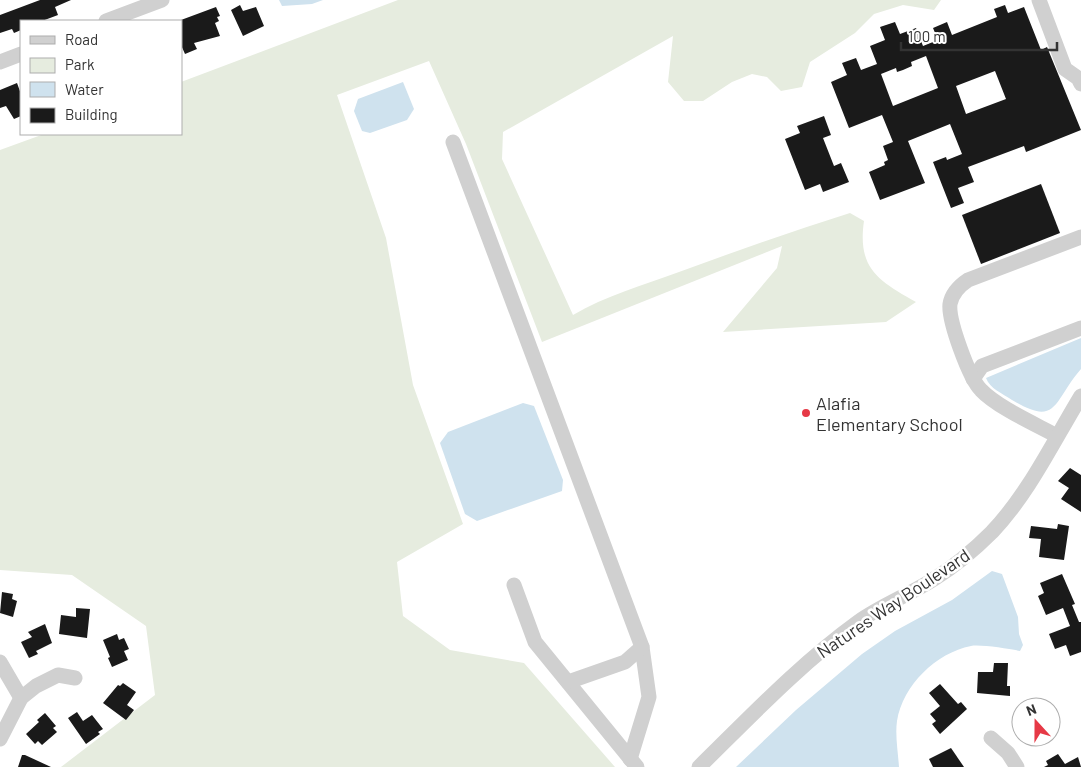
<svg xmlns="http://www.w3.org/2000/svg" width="1081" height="767" viewBox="0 0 1081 767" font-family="Barlow,sans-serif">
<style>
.green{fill:#e6ecdf}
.water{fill:#cfe2ee}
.building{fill:#1a1a1a;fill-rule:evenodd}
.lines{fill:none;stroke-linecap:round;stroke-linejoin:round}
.minor{stroke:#d0d0d0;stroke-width:15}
.poi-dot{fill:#e63946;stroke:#fff;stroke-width:2}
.labels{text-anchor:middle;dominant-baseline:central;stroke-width:5;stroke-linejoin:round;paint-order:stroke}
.poi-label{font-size:18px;fill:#333;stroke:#fff;text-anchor:start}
.street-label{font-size:18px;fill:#333;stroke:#fff}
</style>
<rect width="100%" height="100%" fill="#fff"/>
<path class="green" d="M398,0H941L934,10L903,5L874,14L855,33L810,62L802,87L781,91L767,77L752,74L732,82L703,101H684L668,82L673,36L503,132L502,159L573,315C605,296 644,285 679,272C736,251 793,231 850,213L864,221C857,269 879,281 916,302L886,322L723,332L777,268L782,246L542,342L466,144L429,61L337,95L386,238L413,385L463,524L397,562L403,616L450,650L524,663L615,767H61L155,695L146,626L72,575L0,570V150L44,134H181V82Z"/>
<g class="water">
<polygon points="279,0 323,0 312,4 282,6"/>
<polygon points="403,82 414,109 407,120 370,133 362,131 354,111 358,99"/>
<path d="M1081,338V369C1053,401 1058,428 1012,400C1002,393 990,389 986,378Z"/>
<polygon points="523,403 534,406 563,480 562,491 477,521 465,514 440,443 448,432"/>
<path d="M992,571L1002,574L1018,617L1019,634L1023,645L1020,651C1011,649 979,644 971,646C936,653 903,685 897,721C895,735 898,752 899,767H736L796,710L862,654L895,631L952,600Z"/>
</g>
<g class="building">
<polygon points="40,0 71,0 55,7 58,15 42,21 21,21 21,30 14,33 12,29 0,33 0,15"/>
<polygon points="240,5 243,11 256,7 264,26 243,36 231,10"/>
<path d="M1005,5L1008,13L1024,7L1041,50L1047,47L1081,130L1026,152L1024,146L968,167L974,182L958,188L964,203L951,208L933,162L946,157L947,160L962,154L950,124L908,141L925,183L880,200L869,172L885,165L884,162L888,160L883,146L893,142L882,115L849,128L831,82L847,75L842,63L856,58L861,70L877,64L870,46L885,40L880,27L895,22L900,34L916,28L923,46L938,40L933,28L947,22L952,35L997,17L994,9ZM926,56L938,88L893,106L881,74L896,68L897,72L903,70L912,66L911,62ZM995,71L1006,99L966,114L956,86Z"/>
<polygon points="216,7 220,16 217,17 219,21 215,23 220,36 194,43 197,49 185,54 181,45 181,20"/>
<polygon points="17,83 21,94 21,116 14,119 6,106 0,108 0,90"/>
<polygon points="824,116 831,135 823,138 834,166 841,163 849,182 823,192 820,184 805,190 785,139 800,133 797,126"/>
<polygon points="1041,184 1060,233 981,264 962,215"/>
<polygon points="1070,468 1081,475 1081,512 1061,499 1069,488 1058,481"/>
<polygon points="1058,524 1069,526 1064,560 1039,557 1041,539 1029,538 1031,526 1057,529"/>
<polygon points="1062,574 1075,604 1072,605 1079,622 1081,622 1081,652 1070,656 1066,645 1055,649 1049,634 1070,626 1063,608 1046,615 1038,596 1044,593 1040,583"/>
<polygon points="2,592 13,594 12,599 17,601 13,617 0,613"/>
<polygon points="76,608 90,609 87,638 59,634 61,615 76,617"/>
<polygon points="45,624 52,643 36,651 38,654 29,658 21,642 32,637 28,632"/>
<polygon points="117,634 119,640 124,638 129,649 124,651 128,660 112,667 108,658 110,657 103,640"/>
<polygon points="994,663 1008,663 1007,686 1010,686 1010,696 977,693 978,672 993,672"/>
<polygon points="123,683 136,692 127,705 134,710 126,720 103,703 118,685 120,686"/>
<polygon points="940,684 958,704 961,702 967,709 940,734 932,724 936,721 930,714 940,706 929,693"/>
<polygon points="77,712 83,721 92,715 103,729 98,732 100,734 86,744 68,718"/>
<polygon points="45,713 56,726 53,728 57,732 42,745 38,741 35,744 26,734 39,722 37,720"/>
<polygon points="951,748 964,767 933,767 929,759"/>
<polygon points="1058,754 1065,764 1078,757 1081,767 1044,767 1048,765 1046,761"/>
<polygon points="22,755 25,755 51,767 18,767"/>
</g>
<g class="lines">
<g class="minor">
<polyline points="1039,0 1065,69 1078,78 1081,84"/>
<polyline points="106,21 162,0"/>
<polyline points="0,62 21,54"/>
<polyline points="453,142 642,647 649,697 630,759"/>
<polyline points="973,379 982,366 1081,328"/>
<path d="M1057,436C1035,424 997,407 981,390C969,378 948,320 950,304C952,293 959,286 968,280L1081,237"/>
<polyline points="514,585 535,642 637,767"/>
<polyline points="0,662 21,698"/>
<polyline points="568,682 625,662 642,647"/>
<polyline points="991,738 1008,753 1017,767"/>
<polyline points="0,739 21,698 36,686 58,675 75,678"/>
<path d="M699,767C750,717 800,664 858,622C882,605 909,595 934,579C955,566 974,550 992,532C1029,493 1053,442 1081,396"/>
</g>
</g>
<circle class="poi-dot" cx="806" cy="413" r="5"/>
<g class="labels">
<g class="poi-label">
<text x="816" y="403">Alafia<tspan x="816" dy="21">Elementary School</tspan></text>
</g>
<g class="street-label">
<text transform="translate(893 603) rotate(-34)">Natures Way Boulevard</text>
</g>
</g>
<rect x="20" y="20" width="162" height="115" fill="#ffffff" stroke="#adadad"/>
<rect x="30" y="36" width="25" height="8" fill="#d0d0d0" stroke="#adadad"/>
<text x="65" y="45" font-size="15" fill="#333333">Road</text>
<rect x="30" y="58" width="25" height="15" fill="#e6ecdf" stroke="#adadad"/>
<text x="65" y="70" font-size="15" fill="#333333">Park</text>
<rect x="30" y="82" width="25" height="15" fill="#cfe2ee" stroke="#adadad"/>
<text x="65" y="95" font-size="15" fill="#333333">Water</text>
<rect x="30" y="108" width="25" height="15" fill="#1a1a1a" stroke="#adadad"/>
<text x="65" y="120" font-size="15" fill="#333333">Building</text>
<g transform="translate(1036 722) rotate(339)"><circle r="24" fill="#ffffff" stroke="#adadad"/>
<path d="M0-4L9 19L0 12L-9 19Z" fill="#e63946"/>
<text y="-8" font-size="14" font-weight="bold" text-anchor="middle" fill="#333333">N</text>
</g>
<path d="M901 42v8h156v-8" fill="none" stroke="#333333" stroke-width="2.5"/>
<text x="908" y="42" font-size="15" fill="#333333" stroke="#ffffff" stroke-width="4" paint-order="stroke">100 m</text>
</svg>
